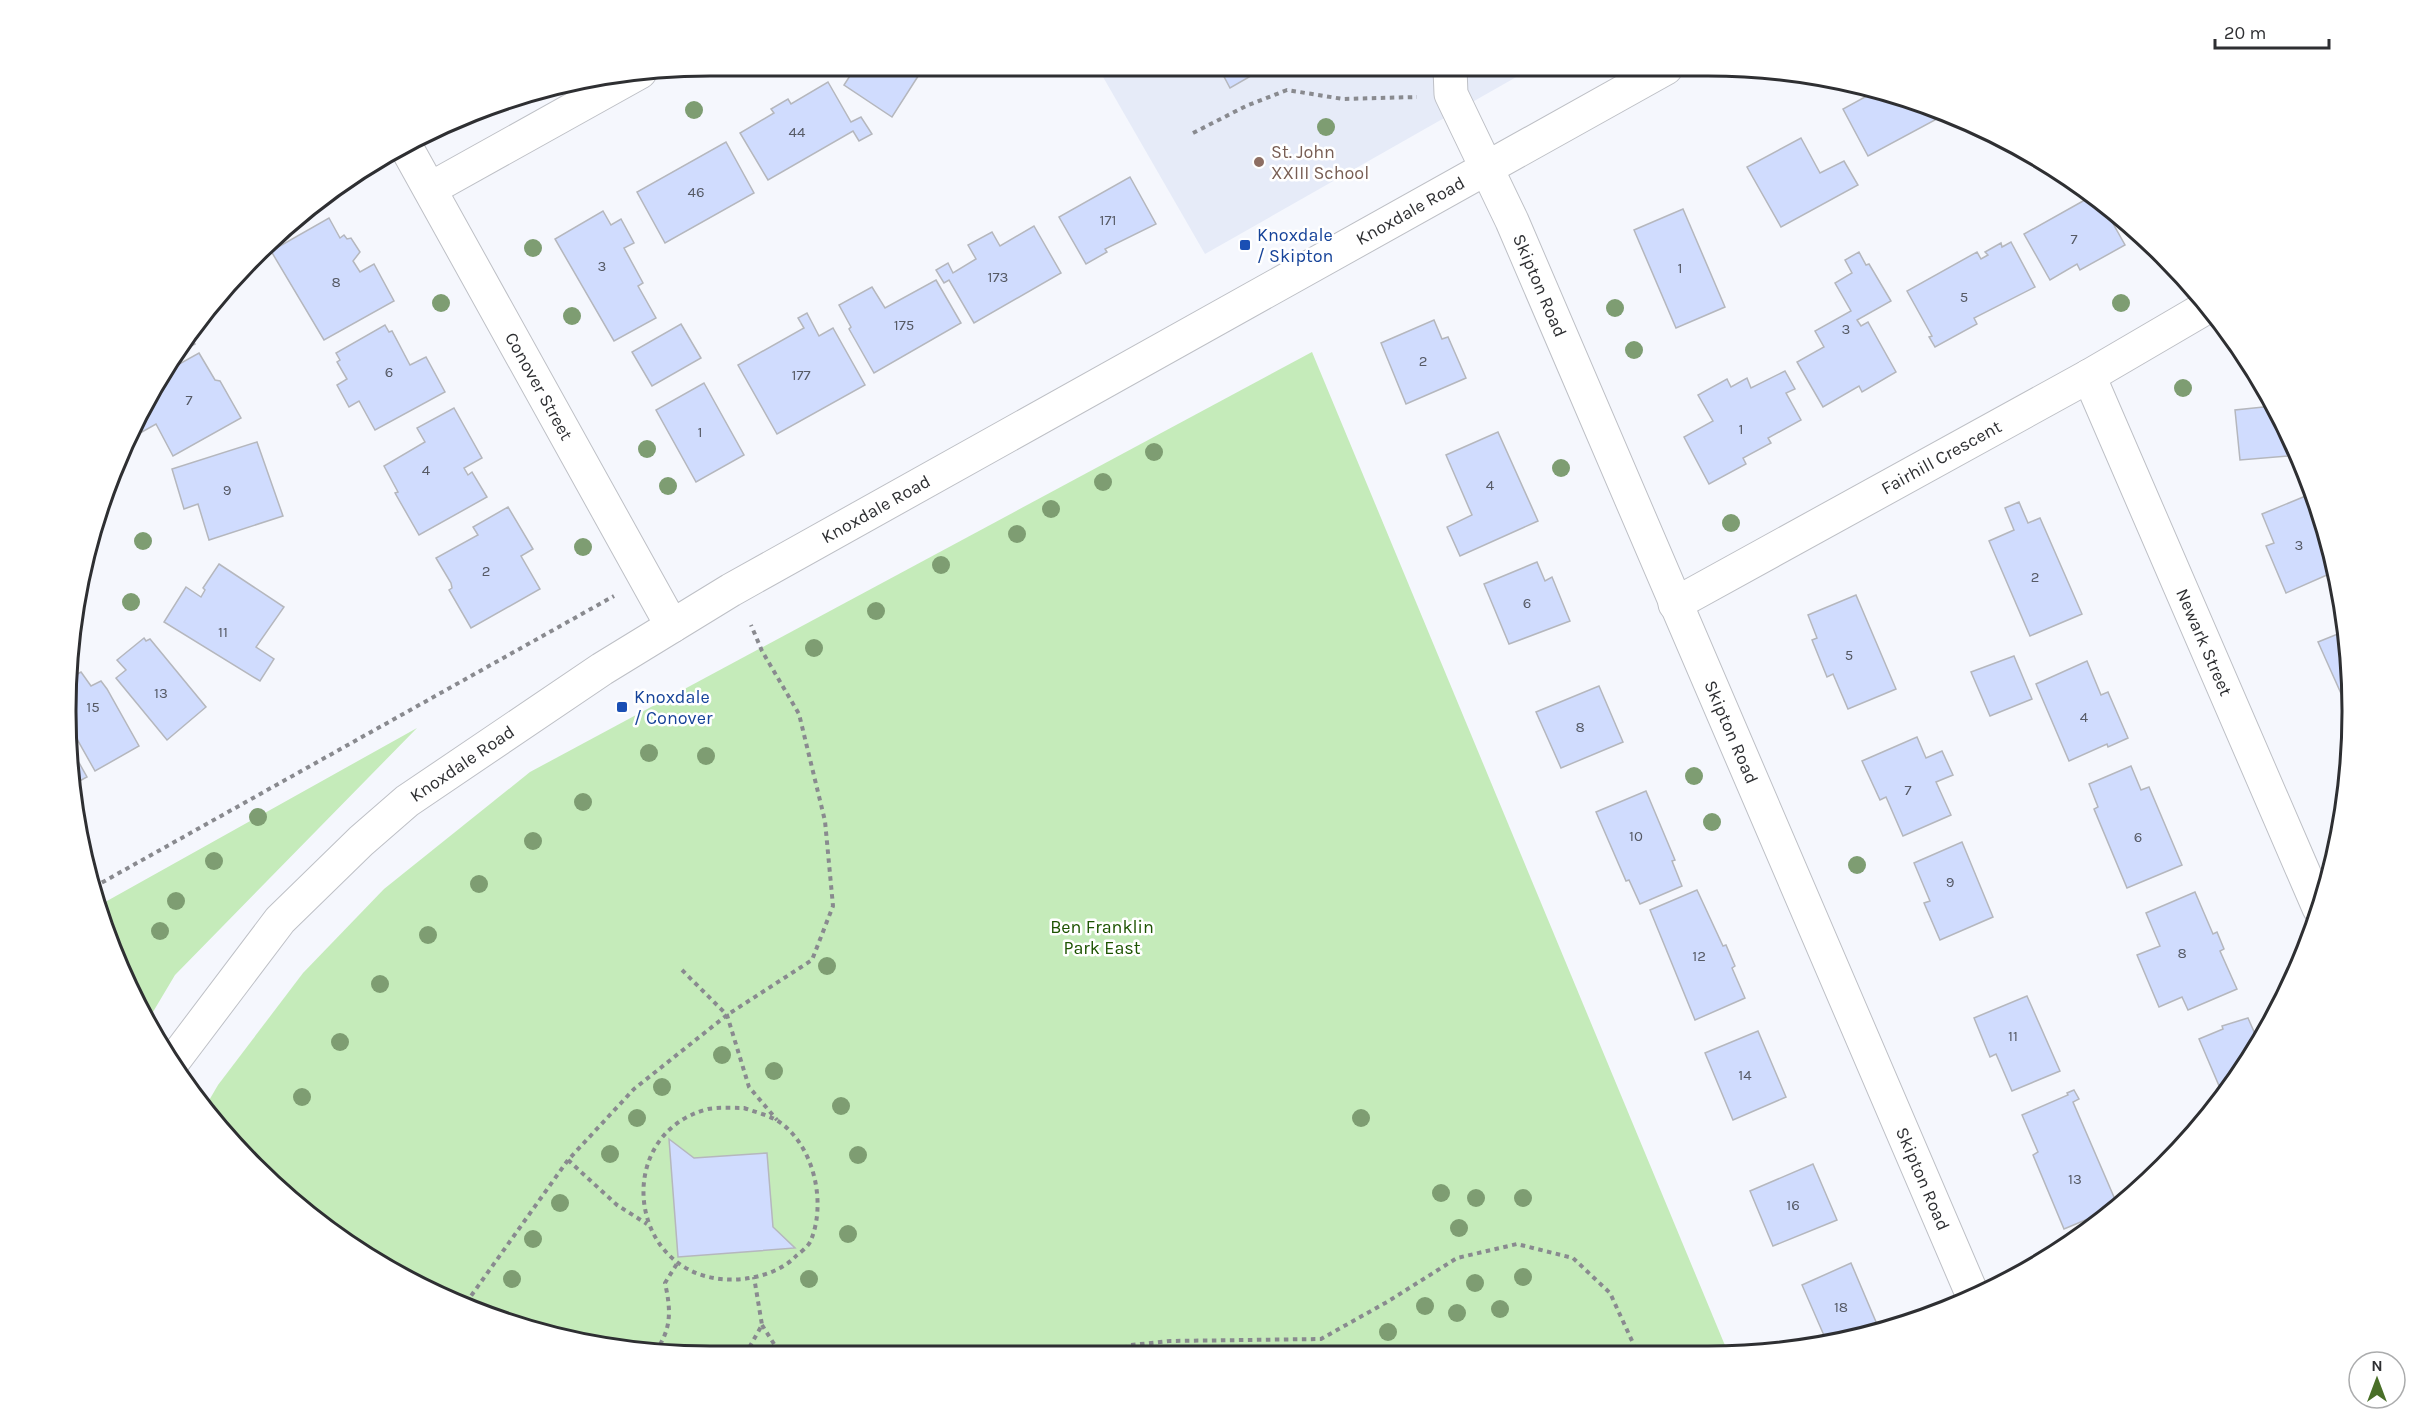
<svg xmlns="http://www.w3.org/2000/svg" width="2419" height="1422" viewBox="0 0 2419 1422" font-family="Karla,sans-serif">
<style>
.built{fill:#e6ebf8}
.green{fill:#c5ebba}
.building{fill:#d0dcfe;stroke:#b5b7bd;stroke-width:1.5}
.lines{fill:none;stroke-linecap:round;stroke-linejoin:round}
.minor-casing{stroke:#bec0c6;stroke-width:35}
.path{stroke:#898a8f;stroke-width:4;stroke-dasharray:4.5 4.5;stroke-linecap:butt}
.minor{stroke:#fff;stroke-width:33}
.tree{fill:#7e9d72}
.education-dot{fill:#8d6e63;stroke:#fff;stroke-width:2}
.transit-dot{fill:#1a4fb4;stroke:#fff;stroke-width:2}
.labels{text-anchor:middle;dominant-baseline:central;stroke-width:5;stroke-linejoin:round;paint-order:stroke}
.number-label{font-size:15px;fill:#565a65}
.education-label{font-size:18px;fill:#785e54;stroke:#fff;text-anchor:start}
.street-label{font-size:18px;fill:#2e2f32;stroke:#fff}
.transit-label{font-size:18px;fill:#164399;stroke:#fff;text-anchor:start}
.park-label{font-size:18px;fill:#1c5301;stroke:#fff}
.rim{fill:none;stroke:#2e2f32;stroke-width:3}
</style>
<rect width="100%" height="100%" fill="#f5f7fd"/>
<polygon class="built" points="1532,68 1205,254 1099,70"/>
<g class="green">
<polygon points="1312,352 1729,1355 668,1355 503,1322 353,1247 285,1196 204,1109 218,1085 303,973 384,889 530,772"/>
<polygon points="417,728 175,975 147,1022 100,919 98,906"/>
</g>
<g class="building">
<polygon points="1220,69 1263,69 1230,88"/>
<polygon points="922,70 892,117 844,85 853,71"/>
<polygon points="828,82 851,122 861,117 872,134 859,141 853,131 768,180 740,133 774,113 771,109 788,99 791,104"/>
<polygon points="1874,92 1915,100 1927,106 1935,120 1868,156 1843,109"/>
<polygon points="1801,138 1820,173 1844,161 1858,185 1781,227 1747,167"/>
<polygon points="726,142 754,193 665,243 637,192"/>
<polygon points="1130,177 1156,224 1105,249 1107,252 1086,264 1059,217"/>
<polygon points="2092,196 2102,204 2125,245 2080,270 2077,264 2050,280 2024,234"/>
<polygon points="1683,209 1725,307 1676,328 1634,230"/>
<polygon points="603,211 611,225 621,219 634,243 624,248 643,283 638,286 656,318 614,341 555,239"/>
<polygon points="329,218 340,238 344,235 347,239 351,238 360,252 353,261 360,272 374,264 394,301 324,340 271,251"/>
<polygon points="1034,226 1061,273 974,323 949,280 944,283 936,270 948,263 953,273 976,259 968,245 992,232 1000,246"/>
<polygon points="2011,242 2035,287 1974,318 1977,324 1935,347 1929,337 1932,336 1907,291 1977,252 1981,259 1988,255 1985,252 2001,243 2002,247"/>
<polygon points="1859,252 1866,265 1869,264 1891,301 1857,320 1861,326 1868,322 1896,372 1862,392 1859,386 1823,407 1797,362 1824,347 1815,331 1851,311 1835,283 1852,273 1845,260"/>
<polygon points="936,280 961,323 874,373 849,329 851,327 839,305 872,287 885,308"/>
<polygon points="807,313 819,336 833,328 865,385 777,434 738,365 804,328 798,318"/>
<polygon points="1434,320 1442,339 1448,337 1466,378 1406,404 1381,343"/>
<polygon points="681,324 701,358 652,386 632,352"/>
<polygon points="385,325 389,332 392,331 410,365 426,357 445,392 375,430 359,401 349,407 337,385 347,379 337,362 340,360 336,353"/>
<polygon points="189,335 195,344 172,357 175,352"/>
<polygon points="199,353 215,380 220,381 241,418 173,456 156,424 142,432 135,421 163,373"/>
<polygon points="1785,371 1795,389 1786,393 1801,420 1768,438 1771,443 1743,458 1746,464 1709,484 1684,437 1713,421 1698,395 1727,379 1731,387 1747,378 1751,388"/>
<polygon points="704,383 744,455 696,482 656,410"/>
<polygon points="2273,406 2299,455 2240,460 2235,410"/>
<polygon points="454,408 482,458 464,468 468,475 472,472 487,497 419,535 395,493 398,492 384,466 425,442 417,428"/>
<polygon points="1498,432 1538,521 1460,556 1447,527 1472,515 1446,455"/>
<polygon points="257,442 283,516 209,540 198,504 184,509 172,469"/>
<polygon points="2308,495 2326,537 2336,571 2286,593 2266,546 2274,543 2262,514"/>
<polygon points="2019,502 2028,523 2040,518 2082,614 2030,636 1989,541 2014,530 2005,508"/>
<polygon points="508,507 533,549 521,556 540,589 471,628 449,590 452,588 451,583 436,558 478,535 473,527"/>
<polygon points="1537,562 1545,581 1552,577 1570,621 1509,644 1484,584"/>
<polygon points="219,564 284,607 256,647 274,659 260,681 164,622 186,587 201,597 205,590 203,588"/>
<polygon points="1856,595 1896,689 1848,709 1833,674 1827,677 1812,640 1817,638 1808,615"/>
<polygon points="2345,631 2353,711 2352,718 2318,642"/>
<polygon points="144,638 146,641 150,639 206,707 167,740 116,678 126,670 117,660"/>
<polygon points="2014,656 2032,699 1990,716 1971,672"/>
<polygon points="2087,661 2101,695 2108,692 2128,738 2108,747 2107,744 2069,761 2036,684"/>
<polygon points="81,672 91,686 101,681 107,689 139,746 95,771 68,723 70,678"/>
<polygon points="1599,686 1623,742 1561,768 1536,712"/>
<polygon points="1917,737 1926,758 1942,751 1953,775 1936,782 1951,815 1903,836 1886,797 1880,800 1862,761"/>
<polygon points="68,743 87,777 74,784 67,753"/>
<polygon points="2131,766 2141,790 2149,787 2182,865 2127,888 2094,809 2098,807 2089,784"/>
<polygon points="1646,791 1675,860 1672,861 1682,886 1640,904 1629,880 1626,881 1596,812"/>
<polygon points="1962,842 1993,917 1940,940 1924,903 1930,901 1914,863"/>
<polygon points="1697,890 1723,946 1726,945 1735,966 1732,968 1745,998 1695,1020 1650,910"/>
<polygon points="2195,892 2213,934 2217,932 2224,949 2220,951 2237,989 2188,1010 2182,997 2159,1007 2137,955 2160,946 2146,913"/>
<polygon points="2027,996 2060,1071 2012,1091 1996,1054 1990,1057 1974,1018"/>
<polygon points="2248,1018 2259,1043 2244,1069 2223,1095 2199,1039 2223,1029 2222,1026"/>
<polygon points="1758,1031 1786,1097 1733,1120 1705,1053"/>
<polygon points="2074,1090 2079,1099 2073,1102 2117,1204 2107,1211 2064,1229 2033,1155 2038,1152 2022,1115 2068,1095 2067,1093"/>
<polygon points="669,1139 694,1158 767,1153 773,1227 795,1248 678,1257"/>
<polygon points="1813,1164 1837,1220 1773,1246 1750,1191"/>
<polygon points="1851,1263 1879,1329 1826,1340 1802,1285"/>
</g>
<g class="lines">
<g class="minor-casing">
<g id="minor">
<path id="s1" d="M1450,69L1451,94L1512,221L1973,1296"/>
<path id="s2" d="M405,145L672,626"/>
<polyline points="430,189 640,72"/>
<path id="s3" d="M2089,376L2319,908"/>
<path id="s4" d="M1675,604L2089,376L2207,307"/>
<path id="s5" d="M172,1063L280,920L361,841L407,801L602,669L731,590L1666,68"/>
</g>
</g>
<g class="path">
<polyline points="1193,133 1246,106 1287,90 1343,99 1417,97"/>
<polyline points="94,887 614,596"/>
<polyline points="682,970 727,1015 749,1087 777,1120"/>
<path d="M744,1108C755,1112 768,1115 778,1121C813,1144 827,1201 811,1240C809,1246 801,1252 796,1256C783,1270 761,1277 743,1279C629,1290 607,1135 708,1109C719,1107 733,1108 744,1108Z"/>
<polyline points="568,1160 617,1205 647,1224"/>
<polyline points="466,1303 568,1160 634,1089 727,1015 812,960 833,906 825,821 799,714 762,651 751,625"/>
<polyline points="762,1325 781,1355"/>
<path d="M655,1352C672,1329 671,1310 665,1283L678,1262"/>
<polyline points="745,1355 762,1325 754,1277"/>
<polyline points="1106,1355 1131,1345 1170,1341 1321,1339 1387,1302 1457,1258 1517,1244 1573,1258 1610,1293 1633,1343 1636,1355"/>
</g>
<use href="#minor" class="minor"/>
</g>
<g class="tree">
<circle cx="694" cy="110" r="9"/>
<circle cx="1326" cy="127" r="9"/>
<circle cx="533" cy="248" r="9"/>
<circle cx="441" cy="303" r="9"/>
<circle cx="2121" cy="303" r="9"/>
<circle cx="1615" cy="308" r="9"/>
<circle cx="572" cy="316" r="9"/>
<circle cx="1634" cy="350" r="9"/>
<circle cx="2183" cy="388" r="9"/>
<circle cx="647" cy="449" r="9"/>
<circle cx="1154" cy="452" r="9"/>
<circle cx="1561" cy="468" r="9"/>
<circle cx="1103" cy="482" r="9"/>
<circle cx="668" cy="486" r="9"/>
<circle cx="1051" cy="509" r="9"/>
<circle cx="1731" cy="523" r="9"/>
<circle cx="1017" cy="534" r="9"/>
<circle cx="143" cy="541" r="9"/>
<circle cx="583" cy="547" r="9"/>
<circle cx="941" cy="565" r="9"/>
<circle cx="131" cy="602" r="9"/>
<circle cx="876" cy="611" r="9"/>
<circle cx="814" cy="648" r="9"/>
<circle cx="649" cy="753" r="9"/>
<circle cx="706" cy="756" r="9"/>
<circle cx="1694" cy="776" r="9"/>
<circle cx="583" cy="802" r="9"/>
<circle cx="258" cy="817" r="9"/>
<circle cx="1712" cy="822" r="9"/>
<circle cx="533" cy="841" r="9"/>
<circle cx="214" cy="861" r="9"/>
<circle cx="1857" cy="865" r="9"/>
<circle cx="479" cy="884" r="9"/>
<circle cx="176" cy="901" r="9"/>
<circle cx="160" cy="931" r="9"/>
<circle cx="428" cy="935" r="9"/>
<circle cx="827" cy="966" r="9"/>
<circle cx="380" cy="984" r="9"/>
<circle cx="340" cy="1042" r="9"/>
<circle cx="722" cy="1055" r="9"/>
<circle cx="774" cy="1071" r="9"/>
<circle cx="662" cy="1087" r="9"/>
<circle cx="302" cy="1097" r="9"/>
<circle cx="841" cy="1106" r="9"/>
<circle cx="637" cy="1118" r="9"/>
<circle cx="1361" cy="1118" r="9"/>
<circle cx="610" cy="1154" r="9"/>
<circle cx="858" cy="1155" r="9"/>
<circle cx="1441" cy="1193" r="9"/>
<circle cx="1476" cy="1198" r="9"/>
<circle cx="1523" cy="1198" r="9"/>
<circle cx="560" cy="1203" r="9"/>
<circle cx="1459" cy="1228" r="9"/>
<circle cx="848" cy="1234" r="9"/>
<circle cx="533" cy="1239" r="9"/>
<circle cx="1523" cy="1277" r="9"/>
<circle cx="512" cy="1279" r="9"/>
<circle cx="809" cy="1279" r="9"/>
<circle cx="1475" cy="1283" r="9"/>
<circle cx="1425" cy="1306" r="9"/>
<circle cx="1500" cy="1309" r="9"/>
<circle cx="1457" cy="1313" r="9"/>
<circle cx="1388" cy="1332" r="9"/>
</g>
<circle class="education-dot" cx="1259" cy="162" r="6"/>
<g class="transit-dot">
<rect x="1239" y="239" width="12" height="12" rx="3"/>
<rect x="616" y="701" width="12" height="12" rx="3"/>
</g>
<g class="labels">
<g class="number-label">
<text x="797" y="132">44</text>
<text x="696" y="192">46</text>
<text x="1108" y="220">171</text>
<text x="2074" y="239">7</text>
<text x="602" y="266">3</text>
<text x="1680" y="268">1</text>
<text x="998" y="277">173</text>
<text x="336" y="282">8</text>
<text x="1964" y="297">5</text>
<text x="904" y="325">175</text>
<text x="1846" y="329">3</text>
<text x="1423" y="361">2</text>
<text x="389" y="372">6</text>
<text x="801" y="375">177</text>
<text x="189" y="400">7</text>
<text x="1741" y="429">1</text>
<text x="700" y="432">1</text>
<text x="426" y="470">4</text>
<text x="1490" y="485">4</text>
<text x="227" y="490">9</text>
<text x="2299" y="545">3</text>
<text x="486" y="571">2</text>
<text x="2035" y="577">2</text>
<text x="1527" y="603">6</text>
<text x="223" y="632">11</text>
<text x="1849" y="655">5</text>
<text x="161" y="693">13</text>
<text x="93" y="707">15</text>
<text x="2084" y="717">4</text>
<text x="1580" y="727">8</text>
<text x="1908" y="790">7</text>
<text x="1636" y="836">10</text>
<text x="2138" y="837">6</text>
<text x="1950" y="882">9</text>
<text x="2182" y="953">8</text>
<text x="1699" y="956">12</text>
<text x="2013" y="1036">11</text>
<text x="1745" y="1075">14</text>
<text x="2075" y="1179">13</text>
<text x="1793" y="1205">16</text>
<text x="1841" y="1307">18</text>
</g>
<g class="education-label">
<text x="1271" y="152">St. John<tspan x="1271" dy="21">XXIII School</tspan></text>
</g>
<g class="street-label">
<text stroke="none"><textPath href="#s5" startOffset="1518">Knoxdale Road</textPath></text>
<text stroke="none"><textPath href="#s1" startOffset="236">Skipton Road</textPath></text>
<text stroke="none"><textPath href="#s2" startOffset="276">Conover Street</textPath></text>
<text stroke="none"><textPath href="#s4" startOffset="304">Fairhill Crescent</textPath></text>
<text stroke="none"><textPath href="#s5" startOffset="906">Knoxdale Road</textPath></text>
<text stroke="none"><textPath href="#s3" startOffset="290">Newark Street</textPath></text>
<text stroke="none"><textPath href="#s1" startOffset="722">Skipton Road</textPath></text>
<text stroke="none"><textPath href="#s5" startOffset="420">Knoxdale Road</textPath></text>
<text stroke="none"><textPath href="#s1" startOffset="1208">Skipton Road</textPath></text>
</g>
<g class="transit-label">
<text x="1257" y="235">Knoxdale<tspan x="1257" dy="21">/ Skipton</tspan></text>
<text x="634" y="697">Knoxdale<tspan x="634" dy="21">/ Conover</tspan></text>
</g>
<g class="park-label">
<text x="1102" y="927">Ben Franklin<tspan x="1102" dy="21">Park East</tspan></text>
</g>
</g>
<path d="M0 0H2419V1422H0ZM710 76H1708A634 634 0 0 1 2342 710V712A634 634 0 0 1 1708 1346H710A634 634 0 0 1 76 712V710A634 634 0 0 1 710 76Z" fill="#fff" fill-rule="evenodd"/>
<path class="rim" d="M710 76H1708A634 634 0 0 1 2342 710V712A634 634 0 0 1 1708 1346H710A634 634 0 0 1 76 712V710A634 634 0 0 1 710 76Z"/>
<g transform="translate(2377 1380)"><circle r="28" fill="#ffffff" stroke="#abacad" stroke-width="1.5"/>
<path d="M0-4.5L10 22L0 15L-10 22Z" fill="#496f28"/>
<text y="-9" font-size="16" font-weight="bold" text-anchor="middle" fill="#2e2f32">N</text>
</g>
<path d="M2215 39v9h114v-9" fill="none" stroke="#2e2f32" stroke-width="3"/>
<text x="2224" y="39" font-size="18" fill="#2e2f32" stroke="#ffffff" stroke-width="4.5" paint-order="stroke">20 m</text>
</svg>
